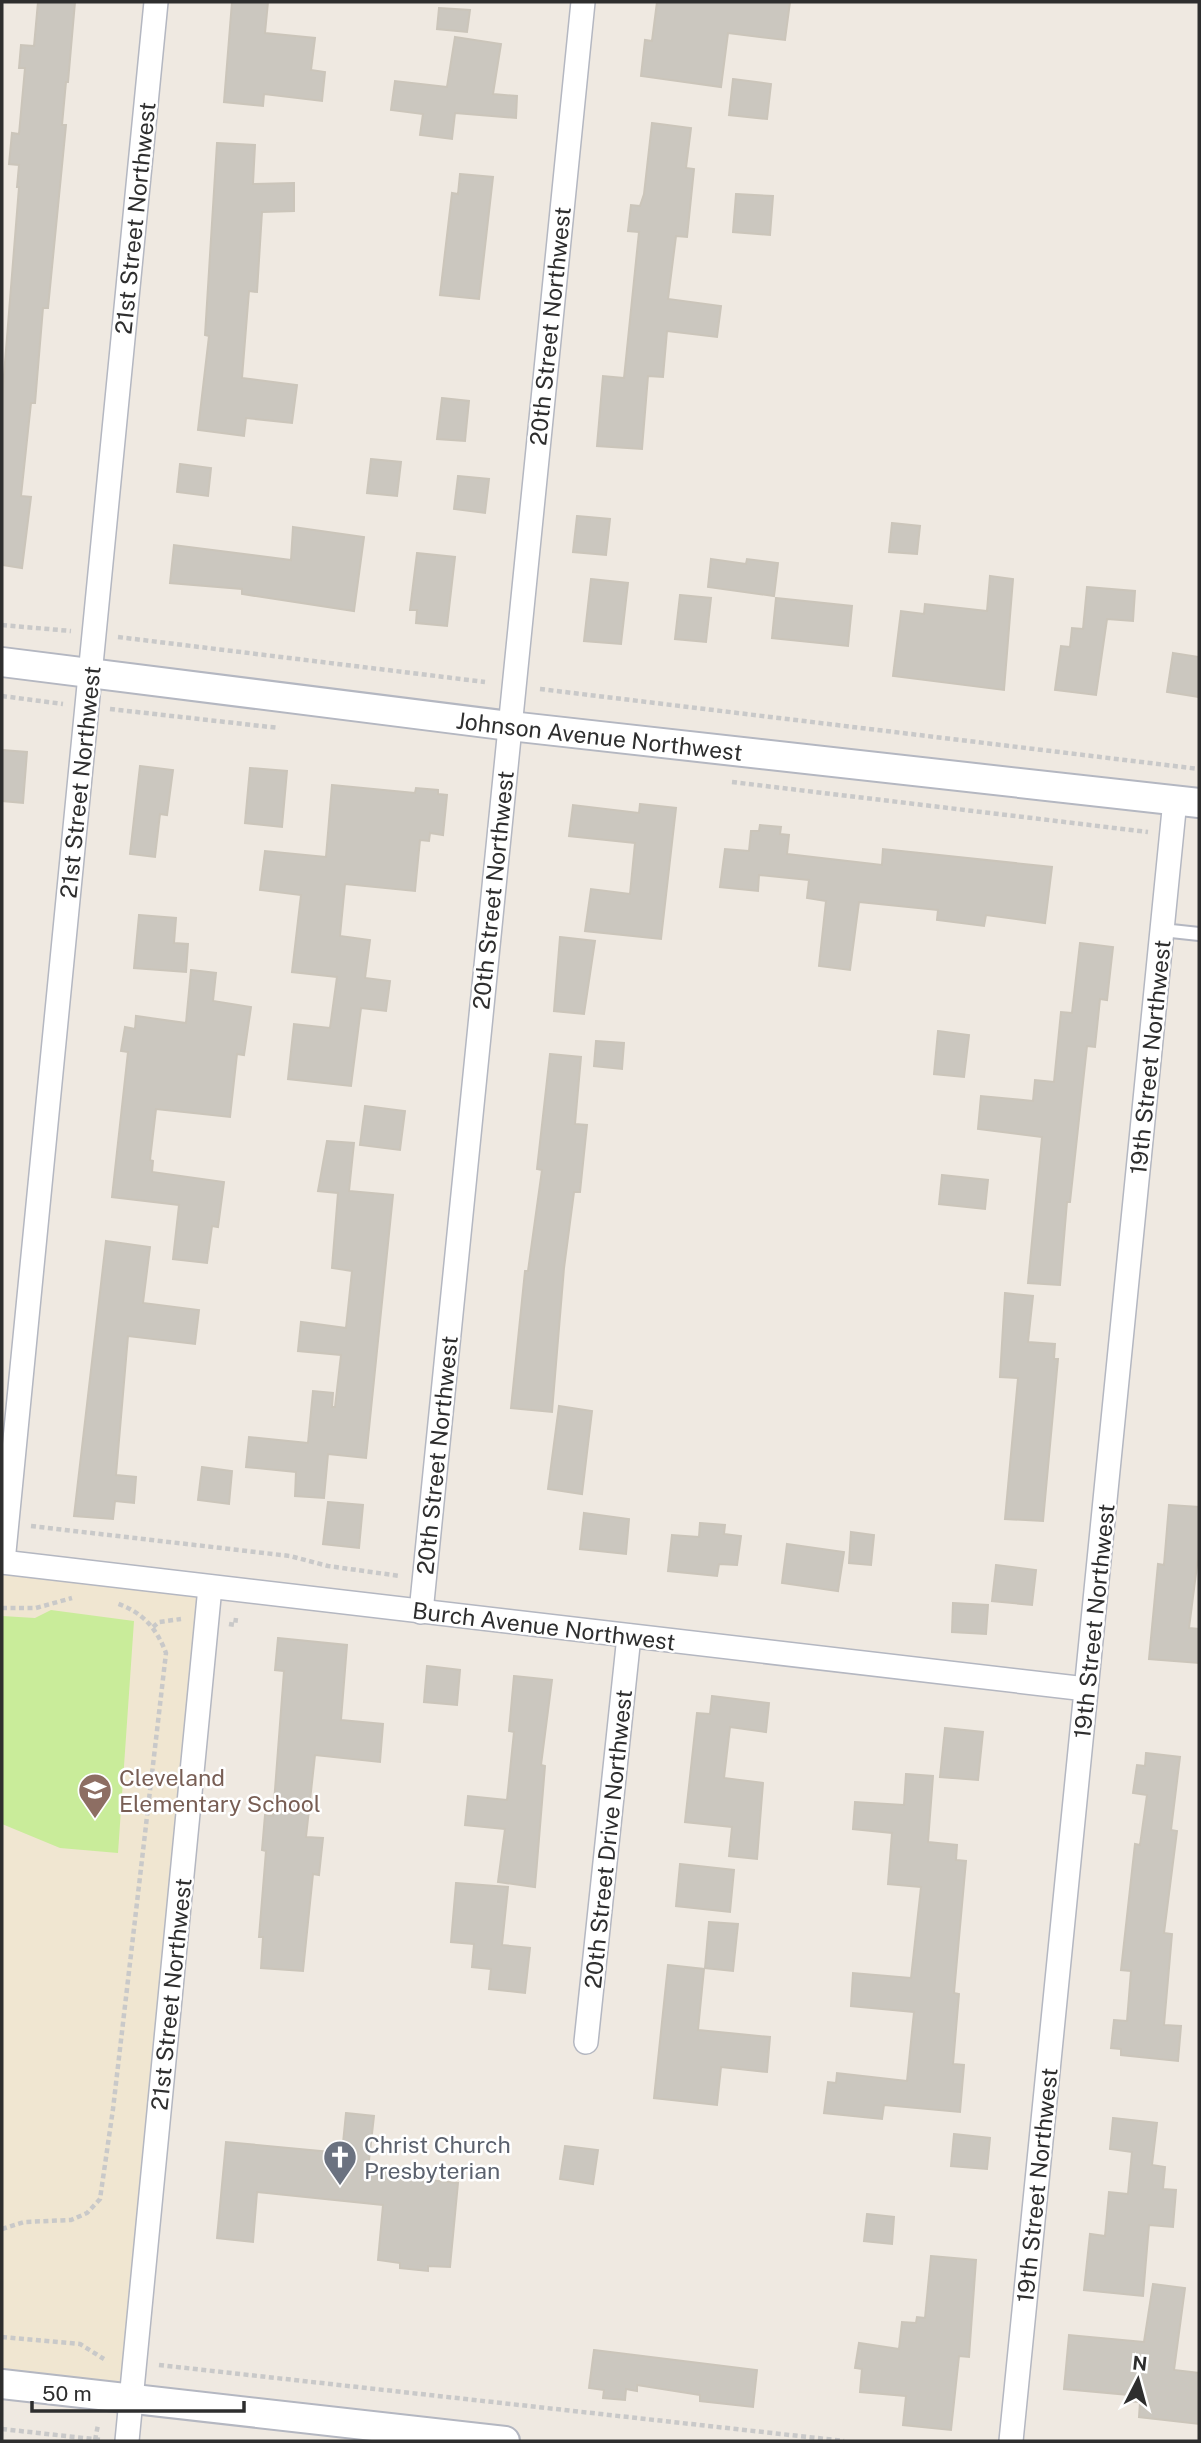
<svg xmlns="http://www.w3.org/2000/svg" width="1201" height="2443" viewBox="0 0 1201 2443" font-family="'Public Sans',sans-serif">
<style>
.education{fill:#f0e6d1}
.pitch{fill:#c9ec9a}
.building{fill:#cbc7bf;stroke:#cbc5ba;stroke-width:2}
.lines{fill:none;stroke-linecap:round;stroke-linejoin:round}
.service-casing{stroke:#b4b7c1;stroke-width:16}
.minor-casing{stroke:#b4b7c1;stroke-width:26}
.tertiary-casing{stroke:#b4b7c1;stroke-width:32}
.path{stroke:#c9c9c9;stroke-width:4.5;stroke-dasharray:5 3.5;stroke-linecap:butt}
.service{stroke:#fff;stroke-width:12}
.minor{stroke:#fff;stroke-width:23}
.tertiary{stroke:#fff;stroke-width:28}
.labels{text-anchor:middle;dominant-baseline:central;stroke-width:5;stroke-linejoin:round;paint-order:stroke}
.street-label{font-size:23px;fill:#2e2e2e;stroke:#fff}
.education-label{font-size:23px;fill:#785e54;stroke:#fff;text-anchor:start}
.worship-label{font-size:23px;fill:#5b616d;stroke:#fff;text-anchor:start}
</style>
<rect width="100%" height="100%" fill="#efe9e1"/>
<polygon class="education" points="2,1562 210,1587 132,2400 2,2385"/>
<polygon class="pitch" points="51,1610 134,1621 118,1853 60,1848 2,1824 2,1616 35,1618"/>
<g class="building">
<polygon points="38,2 75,2 68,82 66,82 62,125 66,125 48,308 43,308 35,403 31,403 21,496 31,497 22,568 2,565 2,400 19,187 17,187 19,165 9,164 12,133 19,134 25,68 19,68 21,45 34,46"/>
<polygon points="232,2 268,2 265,33 315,38 311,70 325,72 322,101 264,94 263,106 224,102"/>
<polygon points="657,2 790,2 785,40 728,33 721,87 641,76 645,40 652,41"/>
<polygon points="439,8 470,10 467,32 437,29"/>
<polygon points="455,37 501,44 493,94 517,96 516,118 455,113 452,139 420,135 423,114 391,110 395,81 447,87"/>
<polygon points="733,79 771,84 767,119 729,115"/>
<polygon points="652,123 691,128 686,168 694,169 687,237 676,236 668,299 721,306 717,337 667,331 663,377 648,376 642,449 597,446 603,376 624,378 639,232 628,231 631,205 640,206 644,194"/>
<polygon points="217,143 255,145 253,184 294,183 294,211 262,212 257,292 249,291 242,378 297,385 292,423 246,418 244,436 198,430 209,336 205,335"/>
<polygon points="460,174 493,177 479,299 440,295 452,193 458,194"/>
<polygon points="736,194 773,196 770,235 733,232"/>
<polygon points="442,398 469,401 465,441 437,439"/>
<polygon points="371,459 401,462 397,496 367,493"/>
<polygon points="180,464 211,468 208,496 177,492"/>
<polygon points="458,476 489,479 485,513 454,509"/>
<polygon points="577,516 610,519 606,555 573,552"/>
<polygon points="892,523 920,526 917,554 889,552"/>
<polygon points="293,527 364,537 354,611 242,594 242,589 170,583 174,545 291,560"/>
<polygon points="417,553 455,557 447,626 416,623 417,610 410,610"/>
<polygon points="711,559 746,564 747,559 778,563 774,596 708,587"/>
<polygon points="990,576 1013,579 1004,690 893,676 901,611 924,614 925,604 987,611"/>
<polygon points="591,579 628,583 621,644 584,641"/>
<polygon points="1087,587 1135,591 1133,621 1107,619 1096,695 1055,690 1061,646 1070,647 1072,628 1083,629"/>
<polygon points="680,595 711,598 706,642 675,639"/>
<polygon points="776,598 852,606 848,646 772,638"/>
<polygon points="1173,653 1199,657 1199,697 1167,692"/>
<polygon points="2,750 27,752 23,803 2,801"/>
<polygon points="140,766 173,770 167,815 160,814 155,857 130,854"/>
<polygon points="250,768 287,771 282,827 245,823"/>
<polygon points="332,785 415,793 416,788 438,790 438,794 447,795 443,835 430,833 429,841 420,840 415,891 345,884 340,936 370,940 365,978 390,981 386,1011 361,1008 351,1086 288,1079 294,1024 330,1028 337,977 292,972 301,895 260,890 265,851 326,857"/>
<polygon points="640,804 676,808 661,939 585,931 591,889 630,894 635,843 569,836 573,805 639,813"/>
<polygon points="760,825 781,827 780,834 789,835 787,854 882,865 883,849 1052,867 1045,923 986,915 984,926 937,920 938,910 859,902 850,970 819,966 826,901 807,898 809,880 759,875 758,891 720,887 725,849 749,851 751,831 759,831"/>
<polygon points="139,915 176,918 174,943 188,944 186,972 134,968"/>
<polygon points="560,937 595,941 584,1014 554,1011"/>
<polygon points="1080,943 1113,947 1107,1000 1100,999 1095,1047 1087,1046 1070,1202 1067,1202 1060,1285 1028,1283 1042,1137 978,1129 981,1096 1033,1101 1035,1080 1054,1082 1061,1012 1072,1013"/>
<polygon points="191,970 216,973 213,1001 251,1007 244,1055 237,1054 230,1117 156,1109 150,1160 153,1161 152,1172 224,1182 218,1227 212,1226 207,1263 173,1259 179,1205 112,1197 128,1052 121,1051 125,1027 135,1029 136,1016 186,1023"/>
<polygon points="938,1031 969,1035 964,1077 934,1074"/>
<polygon points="596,1041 624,1043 622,1069 594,1066"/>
<polygon points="550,1054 581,1057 575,1124 587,1125 580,1192 574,1192 564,1268 552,1412 511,1408 525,1271 528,1271 542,1170 537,1169"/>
<polygon points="365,1106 405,1111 400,1150 360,1145"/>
<polygon points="327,1141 354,1143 349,1191 393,1195 366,1458 328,1454 324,1498 295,1496 296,1472 246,1467 249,1437 308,1443 313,1391 333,1393 332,1407 335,1407 341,1355 298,1351 301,1322 346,1328 352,1271 332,1268 338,1193 318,1191"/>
<polygon points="942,1175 988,1180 985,1209 939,1204"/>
<polygon points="106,1241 150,1247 143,1303 199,1310 195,1344 128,1336 116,1475 136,1477 134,1503 115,1501 113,1519 74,1516"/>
<polygon points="1005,1293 1033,1296 1028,1342 1055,1344 1054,1359 1058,1359 1043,1521 1005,1519 1018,1378 1000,1377"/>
<polygon points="559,1406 592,1411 582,1494 548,1489"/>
<polygon points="202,1467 232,1471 229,1504 198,1500"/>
<polygon points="328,1502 363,1505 359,1548 323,1544"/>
<polygon points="1169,1505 1199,1507 1199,1550 1189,1628 1199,1629 1199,1663 1149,1659 1158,1564 1164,1565"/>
<polygon points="584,1513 629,1519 626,1554 580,1549"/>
<polygon points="700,1523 725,1525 724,1534 741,1536 737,1565 719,1564 717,1576 668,1571 672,1535 699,1537"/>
<polygon points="851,1532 874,1535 871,1565 849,1563"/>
<polygon points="787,1544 844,1552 838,1591 782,1583"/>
<polygon points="996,1565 1036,1570 1032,1605 992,1601"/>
<polygon points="953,1603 988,1605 986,1634 952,1632"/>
<polygon points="278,1638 347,1645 341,1720 383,1724 380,1762 315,1755 306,1837 323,1838 319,1875 313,1874 303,1971 261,1968 263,1937 259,1937 266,1851 262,1850 265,1815 273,1816 284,1671 275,1670"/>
<polygon points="427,1666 460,1670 457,1705 424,1702"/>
<polygon points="514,1676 552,1680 541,1765 545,1766 535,1887 498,1882 505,1829 465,1825 468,1796 507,1800 514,1732 509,1731"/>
<polygon points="712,1696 769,1703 766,1732 730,1727 724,1778 763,1783 757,1859 729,1856 732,1827 685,1822 697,1713 710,1714"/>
<polygon points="945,1728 983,1732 978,1780 940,1777"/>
<polygon points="1146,1753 1180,1757 1171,1830 1177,1831 1164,1933 1172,1934 1164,2025 1181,2026 1178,2061 1121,2055 1121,2049 1111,2048 1114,2020 1127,2021 1131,1971 1121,1970 1135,1844 1140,1845 1147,1795 1133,1793 1137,1765 1145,1766"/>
<polygon points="906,1774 933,1776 928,1842 957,1845 956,1860 966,1861 954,1993 959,1994 953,2064 964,2065 960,2112 884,2105 882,2119 824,2113 828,2082 836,2083 837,2073 907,2081 914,2012 851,2006 853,1973 911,1978 921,1887 888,1884 892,1833 853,1829 855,1802 904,1805"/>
<polygon points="680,1864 734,1870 730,1912 676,1906"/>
<polygon points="456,1883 508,1887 502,1945 530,1948 525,1993 489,1989 491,1969 472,1967 474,1944 451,1942"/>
<polygon points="709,1922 738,1924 733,1971 705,1968"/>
<polygon points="668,1965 704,1969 698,2030 770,2037 767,2072 721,2067 717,2105 654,2098"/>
<polygon points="346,2113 374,2116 368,2169 389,2172 389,2176 458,2183 450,2267 428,2266 428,2271 400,2268 400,2263 378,2260 383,2205 257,2192 253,2242 217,2238 226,2142 342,2153"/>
<polygon points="1113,2118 1157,2123 1152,2165 1165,2167 1163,2189 1176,2190 1173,2227 1149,2225 1143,2296 1084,2290 1090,2234 1105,2236 1109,2192 1128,2194 1132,2152 1110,2149"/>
<polygon points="954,2134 990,2138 987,2169 951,2166"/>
<polygon points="565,2146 598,2150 593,2184 560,2179"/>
<polygon points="867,2214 894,2217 892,2244 864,2241"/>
<polygon points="931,2256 976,2260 969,2357 959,2356 951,2430 903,2425 906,2396 860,2392 862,2369 855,2368 859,2343 899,2349 902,2322 916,2323 917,2317 925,2318"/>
<polygon points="1153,2284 1185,2288 1174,2370 1199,2373 1199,2424 1139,2417 1140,2402 1128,2401 1129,2395 1064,2389 1069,2335 1144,2342"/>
<polygon points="594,2350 757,2370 753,2407 700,2401 700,2395 637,2385 637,2391 626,2389 625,2400 603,2398 604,2390 589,2388"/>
</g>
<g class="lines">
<g class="service-casing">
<polyline id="service" points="1162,930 1199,934"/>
</g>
<g class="minor-casing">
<g id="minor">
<polyline points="2,1562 1086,1689"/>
<polyline points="3,1562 156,2"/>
<polyline points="421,1612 583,2"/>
<polyline points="586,2042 629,1636"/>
<polyline points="127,2441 210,1587"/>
<polyline points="1011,2441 1175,800"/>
</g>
</g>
<g class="tertiary-casing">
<g id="tertiary">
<path id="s1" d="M2,662L510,726L1199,803"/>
<polyline points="2,2384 505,2441"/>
</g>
</g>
<g class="path">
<polyline points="2,625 71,631"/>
<polyline points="118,637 485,682"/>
<polyline points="540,689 1199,769"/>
<polyline points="2,696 63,704"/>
<polyline points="110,709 279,728"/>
<polyline points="732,782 1148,832"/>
<polyline points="31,1526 290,1556 328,1566 400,1576"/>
<polyline points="2,1608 36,1608 72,1598"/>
<polyline points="229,1624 235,1625 236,1618"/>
<polyline points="153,1627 159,1622 181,1619"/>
<path d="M2,2229L24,2222L71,2220L87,2213L100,2199L113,2109L166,1653C156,1627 142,1612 116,1603"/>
<polyline points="2,2337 80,2344 104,2359"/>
<polyline points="159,2365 844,2441"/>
<polyline points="2,2429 102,2440"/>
<polyline points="95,2440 98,2425"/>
</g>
<use href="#service" class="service"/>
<use href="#minor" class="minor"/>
<use href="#tertiary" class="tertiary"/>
</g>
<defs>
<g id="school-pin" transform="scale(1.75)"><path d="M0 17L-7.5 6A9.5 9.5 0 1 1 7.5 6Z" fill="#8d6e63" stroke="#fff"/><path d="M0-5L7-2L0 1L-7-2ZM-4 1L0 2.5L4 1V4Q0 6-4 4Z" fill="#fff"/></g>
<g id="church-pin" transform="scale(1.75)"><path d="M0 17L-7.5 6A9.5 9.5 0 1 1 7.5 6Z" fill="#6b7280" stroke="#fff"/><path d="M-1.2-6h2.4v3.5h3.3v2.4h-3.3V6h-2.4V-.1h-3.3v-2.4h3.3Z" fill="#fff"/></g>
</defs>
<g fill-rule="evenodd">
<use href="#school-pin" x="95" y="1790"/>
<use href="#church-pin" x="340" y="2157"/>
</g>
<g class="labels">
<g class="street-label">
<text transform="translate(135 218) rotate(-84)">21st Street Northwest</text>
<text transform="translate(550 326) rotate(-84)">20th Street Northwest</text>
<text stroke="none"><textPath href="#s1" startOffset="602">Johnson Avenue Northwest</textPath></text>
<text transform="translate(80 782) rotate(-84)">21st Street Northwest</text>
<text transform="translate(493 890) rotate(-84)">20th Street Northwest</text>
<text transform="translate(1150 1057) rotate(-84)">19th Street Northwest</text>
<text transform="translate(437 1455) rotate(-84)">20th Street Northwest</text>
<text transform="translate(1094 1621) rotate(-84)">19th Street Northwest</text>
<text transform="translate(544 1626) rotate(7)">Burch Avenue Northwest</text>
<text transform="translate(608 1839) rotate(-84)">20th Street Drive Northwest</text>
<text transform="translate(171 1994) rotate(-84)">21st Street Northwest</text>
<text transform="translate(1037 2185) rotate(-84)">19th Street Northwest</text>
</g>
<g class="education-label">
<text x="119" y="1777">Cleveland<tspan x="119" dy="26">Elementary School</tspan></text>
</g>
<g class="worship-label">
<text x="364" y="2144">Christ Church<tspan x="364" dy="26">Presbyterian</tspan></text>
</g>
</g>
<rect width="1201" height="2443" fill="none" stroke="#2e2e2e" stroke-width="7"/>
<g transform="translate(1138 2380) rotate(6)" stroke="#ffffff" stroke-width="5" paint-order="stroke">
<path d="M0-5L12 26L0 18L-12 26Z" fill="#2e2e2e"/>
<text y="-10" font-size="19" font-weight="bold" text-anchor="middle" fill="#2e2e2e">N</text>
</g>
<path d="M32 2401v10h212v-10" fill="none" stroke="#2e2e2e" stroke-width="3.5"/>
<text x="42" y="2401" font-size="21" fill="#2e2e2e" stroke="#ffffff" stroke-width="5" paint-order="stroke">50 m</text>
</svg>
